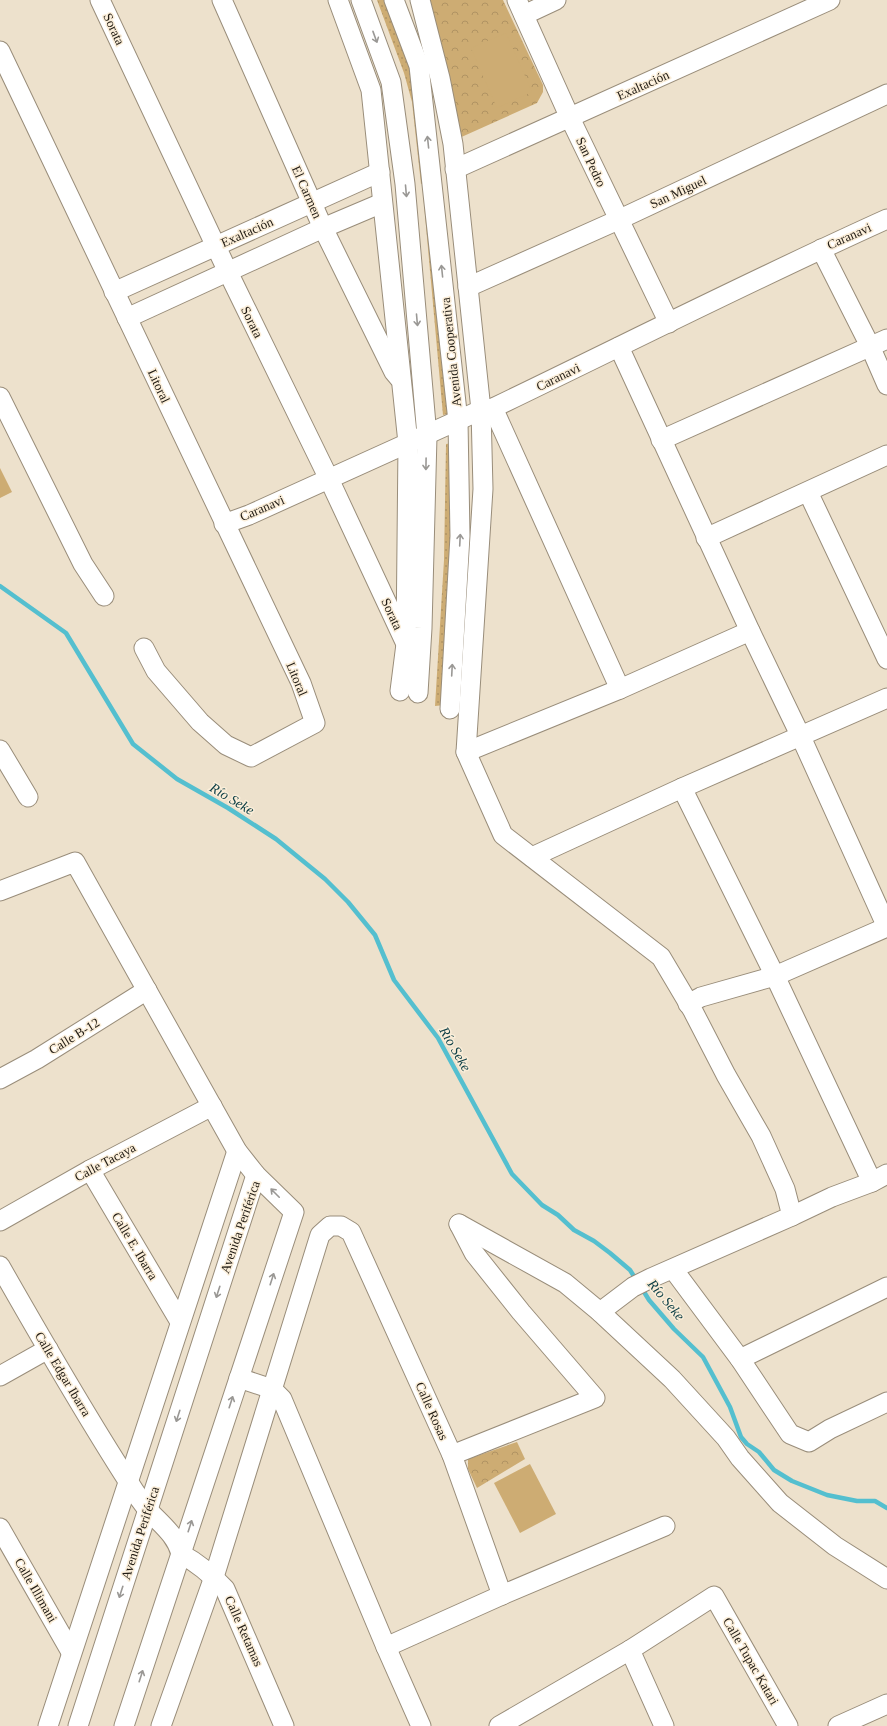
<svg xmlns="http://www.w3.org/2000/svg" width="887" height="1726" viewBox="0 0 887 1726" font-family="'Times New Roman',serif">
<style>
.grass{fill:url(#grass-dots)}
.park{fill:url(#park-crowns)}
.pitch{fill:#cdac73}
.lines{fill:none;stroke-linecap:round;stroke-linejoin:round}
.stream{stroke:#54bfcf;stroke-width:4.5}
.minor-casing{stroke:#998d7a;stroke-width:21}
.minor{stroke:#fff;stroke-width:19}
.oneway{stroke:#9a9895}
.labels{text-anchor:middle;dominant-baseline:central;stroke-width:3;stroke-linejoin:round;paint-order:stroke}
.street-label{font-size:13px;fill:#1f1a13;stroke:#fbeed9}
.water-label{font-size:14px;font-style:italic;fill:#0f4047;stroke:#fbeed9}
</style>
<defs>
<pattern id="grass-dots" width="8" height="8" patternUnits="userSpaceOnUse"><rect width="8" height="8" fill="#cdac73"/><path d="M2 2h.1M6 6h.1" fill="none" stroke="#b09363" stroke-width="1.8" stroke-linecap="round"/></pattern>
<pattern id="park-crowns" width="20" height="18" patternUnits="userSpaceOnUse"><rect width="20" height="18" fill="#cdac73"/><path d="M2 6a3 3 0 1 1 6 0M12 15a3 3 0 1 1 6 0" fill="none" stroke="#b09363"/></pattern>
</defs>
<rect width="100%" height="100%" fill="#ede1cc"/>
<g class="grass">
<polygon points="377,0 393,0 419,69 433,182 421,184 412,102 404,73"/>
<polygon points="435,192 454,413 443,415 423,193"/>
<polygon points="459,442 445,705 435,706 444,560 446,444"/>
</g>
<g class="park">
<polygon points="425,0 503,0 543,85 543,92 537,103 457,139"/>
<polygon points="517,1442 525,1459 477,1488 468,1469 468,1459"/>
</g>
<g class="pitch">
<polygon points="506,33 532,92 497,108 471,48"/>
<polygon points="0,468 12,492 0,498"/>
<polygon points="530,1464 556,1514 520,1533 494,1483"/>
</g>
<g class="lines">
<g class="stream">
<polyline points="0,586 66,633 133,744 177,779 228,808 276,839 325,879 348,902 375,935 394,980 438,1038 512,1174 542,1205 558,1215 574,1230 594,1241 610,1253 630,1270 637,1281"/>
<polyline points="641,1287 649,1300 674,1329 703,1357 730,1407 741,1437 747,1444 759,1452 774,1470 792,1481 827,1495 857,1501 875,1501 887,1508"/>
</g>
<g class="minor-casing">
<g id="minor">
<polyline points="100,0 228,272 329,479 406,644"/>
<polyline points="222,0 323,228 394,372 399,378"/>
<polyline points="338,0 371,90 408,443 406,644 400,691"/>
<polyline points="361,0 391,82 405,184 427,436 422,628 418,693"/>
<polyline points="394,0 419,66 458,421 460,536 450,709"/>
<polyline points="420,0 440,78 453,144 481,410 483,489 466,752 503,835 661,957 693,1011 726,1075 761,1136 785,1189 792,1216 651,1278 633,1287 600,1312"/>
<polyline points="517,0 570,118 669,323"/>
<polyline points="524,15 556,0"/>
<polyline points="0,51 301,683 315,723 251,757 226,745 200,722 156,671 144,648"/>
<polyline points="455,169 830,0"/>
<polyline points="821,249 870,346 887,385"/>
<polyline points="468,287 618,220 887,94"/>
<polyline points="114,292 380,172"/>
<polyline points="127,318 323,228 382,203"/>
<polyline points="619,347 750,631 801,737 887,927"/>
<polyline points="0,397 83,564 104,596"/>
<polyline points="493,408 620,689"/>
<polyline points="661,440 887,339"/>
<polyline points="808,492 887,659"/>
<path d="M224,524L249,515L481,410L493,408C624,345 754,279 887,219"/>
<polyline points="706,538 887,455"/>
<polyline points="0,750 28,797"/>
<polyline points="466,752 620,689 750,631"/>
<polyline points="682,788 775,976 872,1182"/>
<polyline points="532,857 682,788 887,698"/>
<polyline points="0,891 75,862 237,1151 256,1175 294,1212 124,1726"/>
<polyline points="688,1004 701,997 775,976 887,927"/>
<polyline points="0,1079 37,1059 147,990"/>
<polyline points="90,1170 180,1322"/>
<polyline points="792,1216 832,1197 872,1182 887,1174"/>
<polyline points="0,1221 90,1170 212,1106"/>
<polyline points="459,1224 565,1283 600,1312 672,1379 726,1438 740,1458 780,1503 835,1546 887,1579"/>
<path d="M0,1266C41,1338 83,1411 128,1481C134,1491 141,1502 149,1511C162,1525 176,1535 181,1554C198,1563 212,1575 225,1589L284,1726"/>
<polyline points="673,1269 740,1359 790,1434 809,1442 830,1429 887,1402"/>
<polyline points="740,1359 887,1287"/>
<polyline points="0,1376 48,1349"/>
<polyline points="239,1378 272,1389 282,1399 386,1647 421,1726"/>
<polyline points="452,1455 595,1398 521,1312 474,1253 459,1224"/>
<polyline points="0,1528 71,1652"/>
<polyline points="386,1647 502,1595 665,1526"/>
<polyline points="630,1650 664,1726"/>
<polyline points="48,1726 237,1151"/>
<polyline points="78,1726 256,1175"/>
<polyline points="161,1726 214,1577 320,1235 330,1226 341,1226 351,1232 452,1455 502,1595"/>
<polyline points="499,1726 630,1650 714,1596 788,1726"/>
<polyline points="838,1726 887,1704"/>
</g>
</g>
<use href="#minor" class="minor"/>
</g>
<defs><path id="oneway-shaft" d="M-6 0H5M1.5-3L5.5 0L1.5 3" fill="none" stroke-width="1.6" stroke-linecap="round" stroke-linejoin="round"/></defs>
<g class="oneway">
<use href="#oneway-shaft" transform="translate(375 37) rotate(70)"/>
<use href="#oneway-shaft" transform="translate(428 142) rotate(-96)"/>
<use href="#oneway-shaft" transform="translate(406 191) rotate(85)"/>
<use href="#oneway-shaft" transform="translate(442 271) rotate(-96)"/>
<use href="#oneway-shaft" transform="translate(417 320) rotate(85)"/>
<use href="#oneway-shaft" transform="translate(426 464) rotate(91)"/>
<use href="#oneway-shaft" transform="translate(460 540) rotate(-87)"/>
<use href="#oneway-shaft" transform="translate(452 670) rotate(-87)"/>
<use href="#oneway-shaft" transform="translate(275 1193) rotate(-135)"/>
<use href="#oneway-shaft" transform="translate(272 1279) rotate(-72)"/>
<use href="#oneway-shaft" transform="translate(218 1292) rotate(108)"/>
<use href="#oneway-shaft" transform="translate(231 1402) rotate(-72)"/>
<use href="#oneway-shaft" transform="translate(178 1416) rotate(108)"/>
<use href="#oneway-shaft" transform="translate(190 1526) rotate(-72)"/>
<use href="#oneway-shaft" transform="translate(121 1592) rotate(108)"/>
<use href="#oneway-shaft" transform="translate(141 1676) rotate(-72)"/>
</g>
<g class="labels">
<g class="street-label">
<text transform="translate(114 29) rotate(65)">Sorata</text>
<text transform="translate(643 85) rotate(-24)">Exaltación</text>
<text transform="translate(591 162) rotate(65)">San Pedro</text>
<text transform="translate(307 192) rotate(66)">El Carmen</text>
<text transform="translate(678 192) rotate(-25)">San Miguel</text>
<text transform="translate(247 232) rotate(-24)">Exaltación</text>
<text transform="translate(849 236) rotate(-24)">Caranavi</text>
<text transform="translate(252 322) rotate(64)">Sorata</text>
<text transform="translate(451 352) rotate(-96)">Avenida Cooperativa</text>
<text transform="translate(558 377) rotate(-26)">Caranavi</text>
<text transform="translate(159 386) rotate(65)">Litoral</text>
<text transform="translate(262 508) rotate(-23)">Caranavi</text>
<text transform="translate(392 614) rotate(65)">Sorata</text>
<text transform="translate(297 679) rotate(67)">Litoral</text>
<text transform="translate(74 1036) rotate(-32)">Calle B-12</text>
<text transform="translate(105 1162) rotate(-28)">Calle Tacaya</text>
<text transform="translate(240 1227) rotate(-71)">Avenida Periférica</text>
<text transform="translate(135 1246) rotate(59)">Calle E. Ibarra</text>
<text transform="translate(63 1374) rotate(59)">Calle Edgar Ibarra</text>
<text transform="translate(432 1411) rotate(66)">Calle Rosas</text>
<text transform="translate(140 1533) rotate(-72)">Avenida Periférica</text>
<text transform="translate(36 1590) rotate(60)">Calle Illimani</text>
<text transform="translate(244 1631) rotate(66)">Calle Retamas</text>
<text transform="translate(751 1661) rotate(60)">Calle Tupac Katari</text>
</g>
<g class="water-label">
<text transform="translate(232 799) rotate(31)">Río Seke</text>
<text transform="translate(455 1049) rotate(60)">Río Seke</text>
<text transform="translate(666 1300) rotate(50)">Río Seke</text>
</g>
</g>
</svg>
